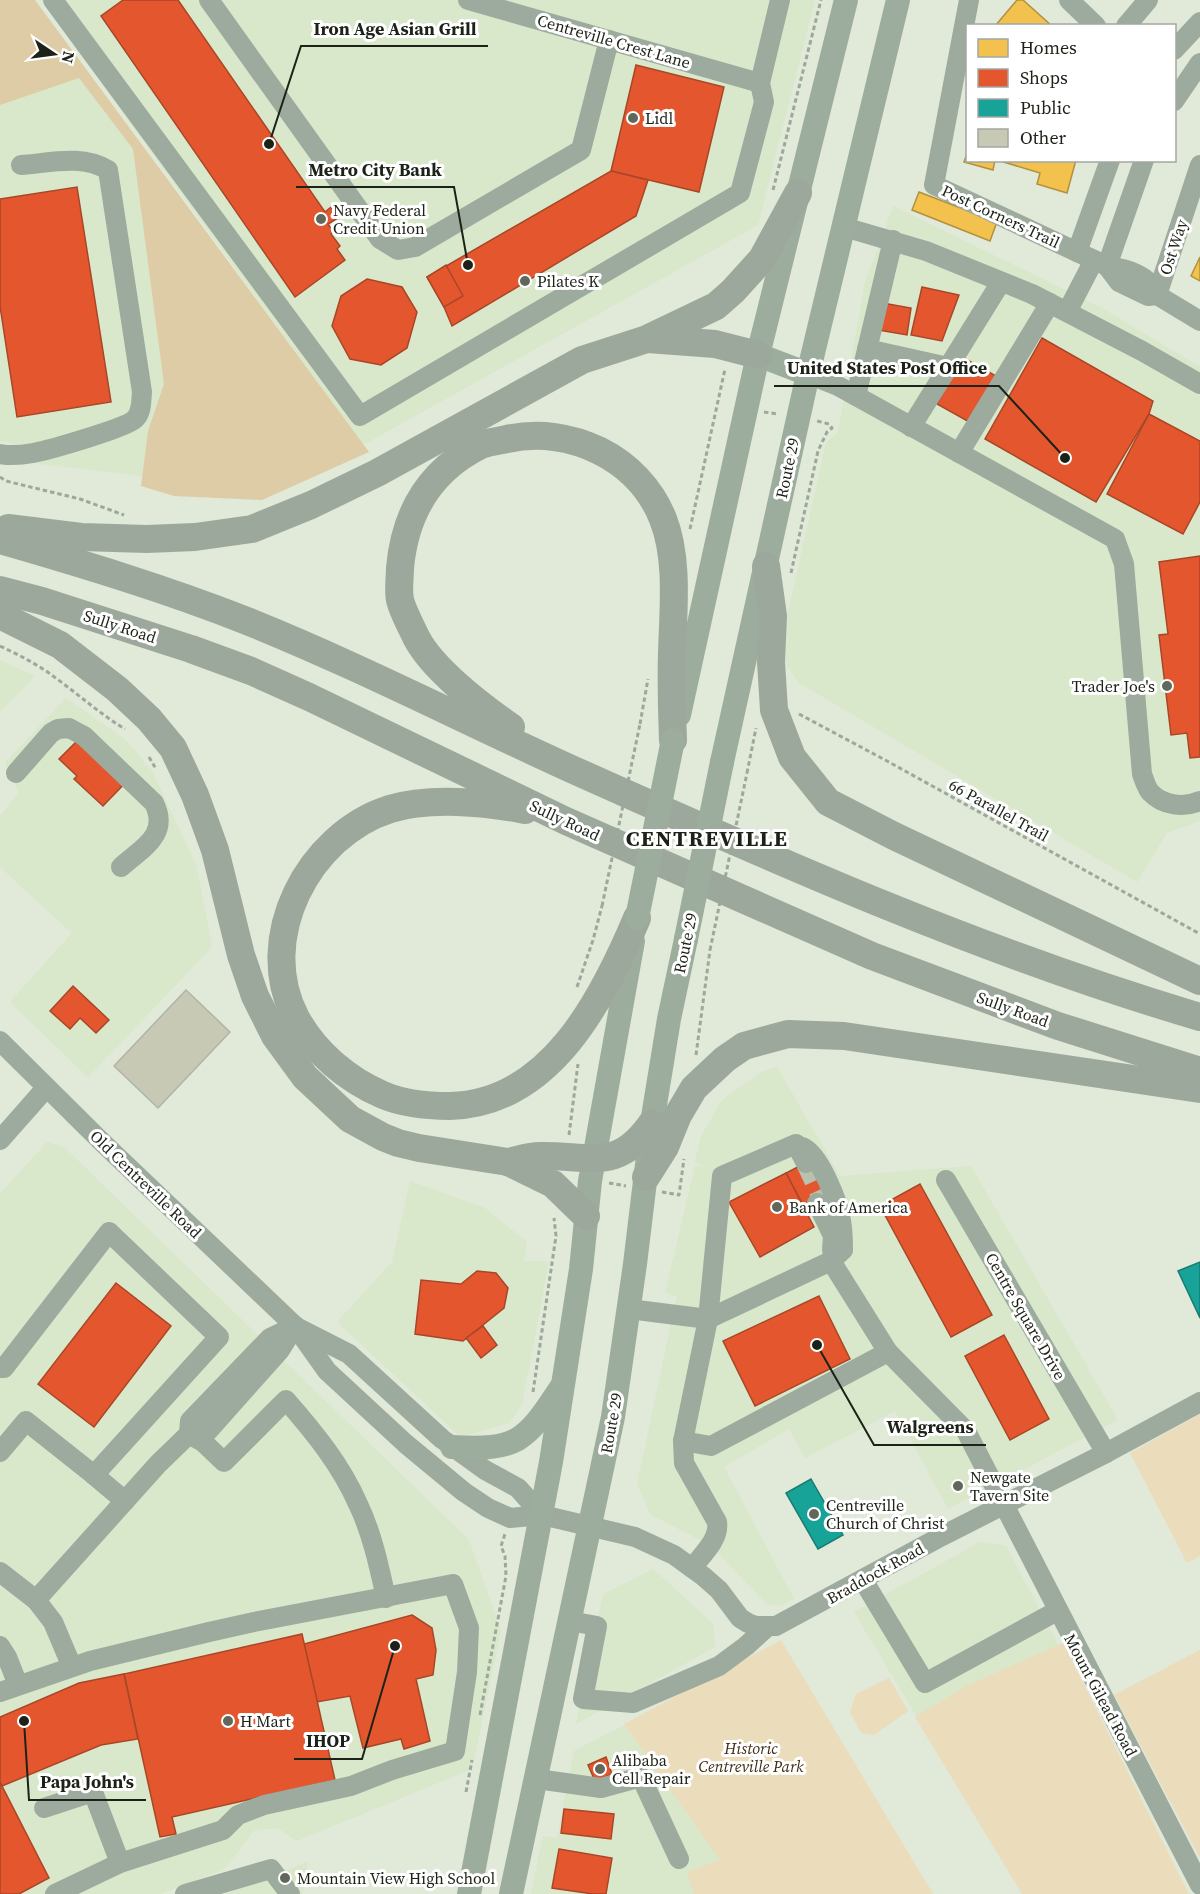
<svg xmlns="http://www.w3.org/2000/svg" width="1200" height="1894" viewBox="0 0 1200 1894" font-family="'Source Serif 4',serif">
<style>
.built{fill:#d9e7cb}
.green{fill:#ebdcbc}
.forest{fill:#decca6}
.homes{fill:#f2c14e;stroke:#b2913e;stroke-width:1.5}
.shops{fill:#e4572e;stroke:#a84727;stroke-width:1.5}
.public{fill:#17a398;stroke:#187c71;stroke-width:1.5}
.building{fill:#c7c9b5;stroke:#b1b4a6;stroke-width:1.5}
.lines{fill:none;stroke-linecap:round;stroke-linejoin:round}
.minor-tunnel{stroke:#bac1b1;stroke-width:20;stroke-dasharray:20 10;stroke-linecap:butt}
.path{stroke:#9ca89c;stroke-width:3;stroke-dasharray:4.5 3;stroke-linecap:butt}
.minor{stroke:#9daa9e;stroke-width:20}
.major{stroke:#9dad9d;stroke-width:24}
.highway{stroke:#9da89c;stroke-width:28}
.path-bridge{stroke:#9ca89c;stroke-width:3;stroke-dasharray:4.5 3;stroke-linecap:butt}
.major-bridge{stroke:#9dad9d;stroke-width:24}
.poi-dot{fill:#61685b;stroke:#fff;stroke-width:2}
.labels{text-anchor:middle;dominant-baseline:central;stroke-width:6;stroke-linejoin:round;paint-order:stroke}
.street-label{font-size:16px;fill:#1c2217;stroke:#fff}
.poi-label{font-size:16px;fill:#1c2217;stroke:#fff;text-anchor:start}
.park-label{font-size:16px;font-style:italic;fill:#3e2d14;stroke:#fff}
.district-label{font-size:22px;font-weight:bold;letter-spacing:1.5px;fill:#1c2217;stroke:#fff}
.leader{fill:none;stroke:#1c2217;stroke-width:2}
.callout-dot{fill:#1c2217;stroke:#fff;stroke-width:2}
.callout-label{font-size:18px;text-anchor:middle;font-weight:bold;fill:#1c2217;stroke:#fff;stroke-width:6;stroke-linejoin:round;paint-order:stroke}
</style>
<rect width="100%" height="100%" fill="#e1e9d8"/>
<g class="built">
<polygon points="0,0 35,0 270,336 141,476 24,462 21,445 0,441"/>
<polygon points="41,0 815,0 758,225 363,445"/>
<polygon points="893,206 1100,307 1200,367 1200,821 1167,833 1137,882 799,683 786,664 787,617 826,443 838,432 865,283"/>
<polygon points="0,660 35,676 0,712"/>
<polygon points="66,698 126,740 152,771 197,867 212,947 88,1077 10,1002 72,933 0,867 0,816 19,792 5,763"/>
<polygon points="777,1067 840,1176 971,1166 1118,1420 948,1509 895,1411 805,1458 789,1429 724,1467 794,1599 780,1606 767,1604 710,1545 651,1515 637,1484 677,1296 665,1293 695,1166 704,1167 695,1161 701,1136 722,1100 761,1072"/>
<polygon points="47,1142 65,1148 469,1540 501,1631 472,1769 297,1841 278,1828 255,1830 224,1869 161,1894 0,1894 0,1194"/>
<polygon points="410,1181 485,1208 527,1242 524,1261 549,1261 522,1405 509,1423 461,1437 337,1322 392,1262"/>
<polygon points="980,1542 1006,1546 1059,1646 917,1717 854,1612"/>
<polygon points="653,1569 713,1624 715,1647 576,1724 603,1594"/>
<polygon points="626,1724 722,1860 696,1894 531,1894 543,1836 557,1838 574,1751"/>
<polygon points="308,1862 302,1894 223,1894"/>
</g>
<g class="green">
<polygon points="1200,1414 1200,1556 1187,1563 1130,1453"/>
<polygon points="781,1640 933,1894 694,1894 687,1872 720,1860 624,1724"/>
<polygon points="1063,1643 1189,1894 1022,1894 915,1717 966,1686"/>
<polygon points="1200,1650 1200,1858 1114,1695"/>
<polygon points="889,1678 908,1711 874,1735 861,1733 850,1712 856,1694"/>
</g>
<polygon class="forest" points="0,0 35,0 369,452 262,500 174,496 141,486 148,431 164,384 133,149 79,78 0,105"/>
<g class="homes">
<polygon points="1017,0 1023,0 1052,26 995,26"/>
<polygon points="968,151 968,160 995,160 993,170 964,162"/>
<polygon points="997,160 1076,160 1067,193 1037,184 1040,173"/>
<polygon points="919,192 997,222 990,241 912,210"/>
<polygon points="1200,257 1200,281 1191,276"/>
</g>
<g class="shops">
<polygon points="123,0 178,0 325,212 331,207 338,218 328,224 333,232 331,234 340,246 337,249 345,260 295,297 101,16"/>
<polygon points="636,65 724,87 699,192 611,171"/>
<polygon points="611,171 648,180 636,216 452,326 444,307 427,277"/>
<polygon points="77,187 111,402 17,417 0,306 0,199"/>
<polygon points="446,265 463,296 444,307 427,277"/>
<polygon points="367,279 402,287 417,312 407,348 381,365 350,359 332,326 341,296"/>
<polygon points="922,287 959,295 942,341 911,335"/>
<polygon points="877,302 911,308 907,335 872,329"/>
<polygon points="1042,338 1153,401 1149,414 1096,502 985,439"/>
<polygon points="962,357 996,376 971,423 937,404"/>
<polygon points="1149,414 1200,441 1200,502 1183,534 1107,494"/>
<polygon points="1200,556 1200,757 1190,758 1187,733 1171,735 1159,635 1168,634 1159,562"/>
<polygon points="77,741 127,781 103,806 74,779 77,776 59,759"/>
<polygon points="73,986 109,1020 96,1033 80,1018 70,1029 50,1011"/>
<polygon points="811,1160 828,1197 805,1209 786,1173"/>
<polygon points="786,1173 814,1227 760,1257 729,1202"/>
<polygon points="920,1184 992,1315 951,1337 880,1206"/>
<polygon points="477,1271 496,1273 508,1288 504,1308 463,1341 415,1334 421,1280 461,1284"/>
<polygon points="116,1283 171,1326 94,1427 38,1384"/>
<polygon points="819,1296 850,1359 755,1406 723,1341"/>
<polygon points="483,1326 497,1345 481,1358 466,1338"/>
<polygon points="1004,1335 1049,1419 1010,1440 965,1356"/>
<polygon points="412,1615 432,1628 436,1650 433,1675 416,1679 430,1741 404,1749 401,1739 363,1748 350,1696 317,1702 304,1644"/>
<polygon points="302,1634 335,1780 172,1817 176,1834 160,1837 124,1674"/>
<polygon points="124,1674 138,1739 101,1745 2,1786 0,1782 0,1717 79,1683"/>
<polygon points="606,1757 612,1774 595,1781 588,1765"/>
<polygon points="0,1782 49,1878 19,1894 0,1894"/>
<polygon points="564,1809 614,1814 611,1839 561,1833"/>
<polygon points="559,1849 612,1858 606,1894 593,1894 552,1888"/>
</g>
<g class="public">
<polygon points="1200,1262 1200,1318 1178,1271"/>
<polygon points="811,1479 843,1535 818,1549 786,1493"/>
</g>
<polygon class="building" points="186,990 230,1032 158,1108 114,1066"/>
<g class="lines">
<polyline class="minor-tunnel" points="806,1163 823,1200"/>
<g class="path">
<polyline points="773,190 821,0"/>
<polyline points="764,412 778,414"/>
<polyline points="0,477 6,481 80,499 124,515"/>
<polyline points="690,529 725,369"/>
<polyline points="791,573 818,451 827,432 832,428 829,424 817,421"/>
<path d="M0,646C19,655 37,664 53,676C78,694 100,714 125,729"/>
<polyline points="799,714 887,761 1200,934"/>
<polyline points="640,724 648,679"/>
<polyline points="149,757 156,769"/>
<polyline points="747,773 756,728"/>
<polyline points="577,987 593,940 602,906"/>
<polyline points="696,1055 710,950"/>
<polyline points="569,1135 578,1064"/>
<polyline points="609,1183 626,1186"/>
<polyline points="662,1192 679,1195 684,1159"/>
<polyline points="533,1392 556,1236 554,1218"/>
<polyline points="480,1715 506,1576 505,1556 501,1546 505,1534"/>
<polyline points="466,1792 472,1760"/>
</g>
<g class="minor">
<polyline points="53,0 360,416 740,193 764,102 760,83 780,0"/>
<polyline points="209,0 380,239 398,250 415,247 581,150 609,40"/>
<polyline points="468,0 760,83"/>
<path d="M969,0L934,185L1107,266C1126,269 1149,274 1157,295"/>
<polyline points="1069,0 1096,26"/>
<polyline points="1126,26 1148,0"/>
<polyline points="1174,50 1200,22"/>
<polyline points="1174,101 1200,63"/>
<polyline points="844,227 926,251 1032,294 1142,351 1200,384"/>
<polyline points="1077,252 1110,160"/>
<polyline points="1107,266 1144,160"/>
<polyline points="1107,266 1119,282 1148,296 1157,295 1200,321"/>
<polyline points="1157,295 1200,165"/>
<polyline points="1067,312 1094,260"/>
<polyline points="867,349 948,367"/>
<path d="M808,374L838,386L1115,539L1124,564L1142,774C1144,779 1146,787 1150,792C1163,806 1184,808 1200,801"/>
<polyline points="856,396 893,240"/>
<polyline points="911,427 1001,282"/>
<polyline points="959,453 1050,303"/>
<path d="M0,454C11,456 22,455 33,453C49,450 126,428 135,419C142,412 141,402 142,392L108,170C82,154 50,163 21,165"/>
<path d="M16,773L51,733L58,729L69,728L84,736L154,803C170,835 142,848 121,867"/>
<polyline points="0,1041 104,1144 295,1326 327,1371 406,1444 464,1492 488,1508 510,1518 542,1515 635,1537 674,1555 703,1576 719,1590 740,1618 748,1623 756,1626 776,1626 942,1536 1106,1453 1200,1402"/>
<polyline points="0,1140 46,1088"/>
<path d="M802,1147C819,1153 839,1203 841,1221C843,1231 843,1240 843,1250L831,1261"/>
<polyline points="946,1180 1106,1453"/>
<polyline points="817,1203 833,1236 832,1250"/>
<polyline points="629,1309 708,1319 831,1261 888,1352 966,1431 1200,1885"/>
<polyline points="296,1327 349,1354 442,1439 485,1470 518,1488 542,1515"/>
<polyline points="0,1368 4,1368 109,1232 219,1337 94,1475 26,1421 0,1452"/>
<path d="M189,1434L203,1442L224,1462L286,1400C314,1432 341,1465 358,1504C372,1533 379,1566 386,1598"/>
<polyline points="189,1434 190,1421 270,1338 295,1326"/>
<polyline points="683,1441 711,1446 888,1352"/>
<polyline points="94,1475 125,1501"/>
<path d="M692,1568C702,1555 720,1539 717,1522L684,1463L683,1441L708,1319L722,1176L796,1144L806,1163"/>
<polyline points="0,1572 36,1600"/>
<polyline points="863,1580 925,1683 1057,1611"/>
<polyline points="570,1621 597,1626 583,1699 633,1703 719,1666 746,1646 767,1627"/>
<polyline points="0,1646 7,1657 18,1685"/>
<polyline points="72,1667 53,1622 36,1600 158,1464 189,1434 207,1432 280,1350 295,1326"/>
<polyline points="0,1692 90,1661 209,1632 254,1622 453,1584 469,1628 467,1672 455,1751 392,1770 351,1786 264,1805 238,1815 223,1830 120,1863 55,1894"/>
<polyline points="537,1779 601,1788 641,1777 679,1859"/>
<polyline points="44,1808 93,1792 120,1863"/>
<polyline points="185,1894 271,1869 290,1894"/>
</g>
<g class="major">
<polyline points="758,355 808,374"/>
<polyline points="679,715 758,355 846,0"/>
<polyline points="722,762 808,374 898,0"/>
<path d="M452,1447C517,1451 526,1441 560,1389"/>
<polyline points="469,1894 551,1462 581,1269 590,1181 633,941"/>
<polyline points="511,1894 613,1417 635,1264 652,1123 669,1019 686,939"/>
</g>
<g class="highway">
<polyline points="648,339 715,344 758,355"/>
<polyline points="8,528 81,537 147,539 195,537 252,529 311,505 377,473 582,360 647,339 716,306 733,291 762,259 798,193"/>
<path d="M0,540C83,564 166,589 247,621C359,666 467,722 578,772C781,863 986,954 1200,1017"/>
<polyline points="766,566 773,616 771,662 774,710 792,757 828,802 894,836 1200,981"/>
<polyline points="0,590 42,601 191,649 251,671 309,697 566,821 872,956 1058,1026 1200,1071"/>
<polyline points="0,615 60,645 117,689 149,719 173,748 195,795 215,850 241,955 255,996 275,1036 305,1077 350,1119 383,1137 398,1143 419,1148 508,1162 553,1184 586,1216"/>
<path d="M511,727C482,707 432,669 416,637C411,626 403,612 400,600C398,590 400,577 400,568C405,512 430,470 481,445C488,442 498,441 507,439C570,425 639,458 663,519C679,559 673,612 672,654C671,683 672,712 673,740"/>
<path d="M525,810C485,802 429,797 390,809C308,835 254,939 296,1018C315,1053 348,1080 383,1095C404,1104 427,1106 450,1106C550,1104 603,999 637,918"/>
<path d="M508,1162C518,1160 529,1156 540,1156C590,1155 617,1173 652,1123"/>
<polyline points="646,1177 665,1147 678,1115 694,1088 725,1059 744,1046 788,1034 844,1036 1200,1089"/>
</g>
<g class="path-bridge">
<polyline points="602,906 640,724"/>
<polyline points="710,950 747,773"/>
</g>
<g class="major-bridge">
<polyline points="637,918 673,740"/>
<polyline points="686,939 722,762"/>
</g>
</g>
<g class="poi-dot">
<circle cx="633" cy="118" r="6"/>
<circle cx="321" cy="219" r="6"/>
<circle cx="525" cy="281" r="6"/>
<circle cx="1167" cy="686" r="6"/>
<circle cx="777" cy="1207" r="6"/>
<circle cx="958" cy="1486" r="6"/>
<circle cx="814" cy="1514" r="6"/>
<circle cx="228" cy="1721" r="6"/>
<circle cx="600" cy="1769" r="6"/>
<circle cx="285" cy="1878" r="6"/>
</g>
<g class="labels">
<g class="street-label">
<text transform="translate(614 41) rotate(16)">Centreville Crest Lane</text>
<text transform="translate(1001 216) rotate(25)">Post Corners Trail</text>
<text transform="translate(1173 247) rotate(-72)">Ost Way</text>
<text transform="translate(787 468) rotate(-78)">Route 29</text>
<text transform="translate(120 626) rotate(18)">Sully Road</text>
<text transform="translate(999 810) rotate(29)">66 Parallel Trail</text>
<text transform="translate(565 820) rotate(25)">Sully Road</text>
<text transform="translate(685 943) rotate(-78)">Route 29</text>
<text transform="translate(1013 1009) rotate(20)">Sully Road</text>
<text transform="translate(146 1184) rotate(44)">Old Centreville Road</text>
<text transform="translate(1026 1316) rotate(60)">Centre Square Drive</text>
<text transform="translate(611 1423) rotate(-80)">Route 29</text>
<text transform="translate(875 1573) rotate(-29)">Braddock Road</text>
<text transform="translate(1101 1695) rotate(62)">Mount Gilead Road</text>
</g>
<g class="poi-label">
<text x="645" y="118">Lidl</text>
<text x="333" y="210">Navy Federal<tspan x="333" dy="18">Credit Union</tspan></text>
<text x="537" y="281">Pilates K</text>
<text x="1155" y="686" text-anchor="end">Trader Joe's</text>
<text x="789" y="1207">Bank of America</text>
<text x="970" y="1477">Newgate<tspan x="970" dy="18">Tavern Site</tspan></text>
<text x="826" y="1505">Centreville<tspan x="826" dy="18">Church of Christ</tspan></text>
<text x="240" y="1721">H Mart</text>
<text x="612" y="1760">Alibaba<tspan x="612" dy="18">Cell Repair</tspan></text>
<text x="297" y="1878">Mountain View High School</text>
</g>
<g class="park-label">
<text x="751" y="1748">Historic<tspan x="751" dy="18">Centreville Park</tspan></text>
</g>
<g class="district-label">
<text x="707" y="838">CENTREVILLE</text>
</g>
</g>
<path class="leader" d="M269 144L301 46H488M468 265L454 187H296M1065 458L999 386H774M817 1345L874 1445H986M395 1646L362 1759H294M24 1721L29 1800H146"/>
<g class="callout-dot">
<circle cx="269" cy="144" r="6"/>
<circle cx="468" cy="265" r="6"/>
<circle cx="1065" cy="458" r="6"/>
<circle cx="817" cy="1345" r="6"/>
<circle cx="395" cy="1646" r="6"/>
<circle cx="24" cy="1721" r="6"/>
</g>
<g class="callout-label">
<text x="395" y="35">Iron Age Asian Grill</text>
<text x="375" y="176">Metro City Bank</text>
<text x="887" y="374">United States Post Office</text>
<text x="930" y="1433">Walgreens</text>
<text x="328" y="1747">IHOP</text>
<text x="87" y="1788">Papa John's</text>
</g>
<rect x="966" y="24" width="210" height="138" fill="#ffffff" stroke="#a4a7a2" stroke-width="1.5"/>
<rect x="978" y="39" width="30" height="18" fill="#f2c14e" stroke="#a4a7a2" stroke-width="1.5"/>
<text x="1020" y="54" font-size="18" fill="#1c2217">Homes</text>
<rect x="978" y="69" width="30" height="18" fill="#e4572e" stroke="#a4a7a2" stroke-width="1.5"/>
<text x="1020" y="84" font-size="18" fill="#1c2217">Shops</text>
<rect x="978" y="99" width="30" height="18" fill="#17a398" stroke="#a4a7a2" stroke-width="1.5"/>
<text x="1020" y="114" font-size="18" fill="#1c2217">Public</text>
<rect x="978" y="129" width="30" height="18" fill="#c7c9b5" stroke="#a4a7a2" stroke-width="1.5"/>
<text x="1020" y="144" font-size="18" fill="#1c2217">Other</text>
<g transform="translate(54 54) rotate(103)" stroke="#ffffff" stroke-width="4.5" paint-order="stroke">
<path d="M0-4.5L10 22L0 15L-10 22Z" fill="#1c2217"/>
<text y="-9" font-size="16" font-weight="bold" text-anchor="middle" fill="#1c2217">N</text>
</g>
</svg>
